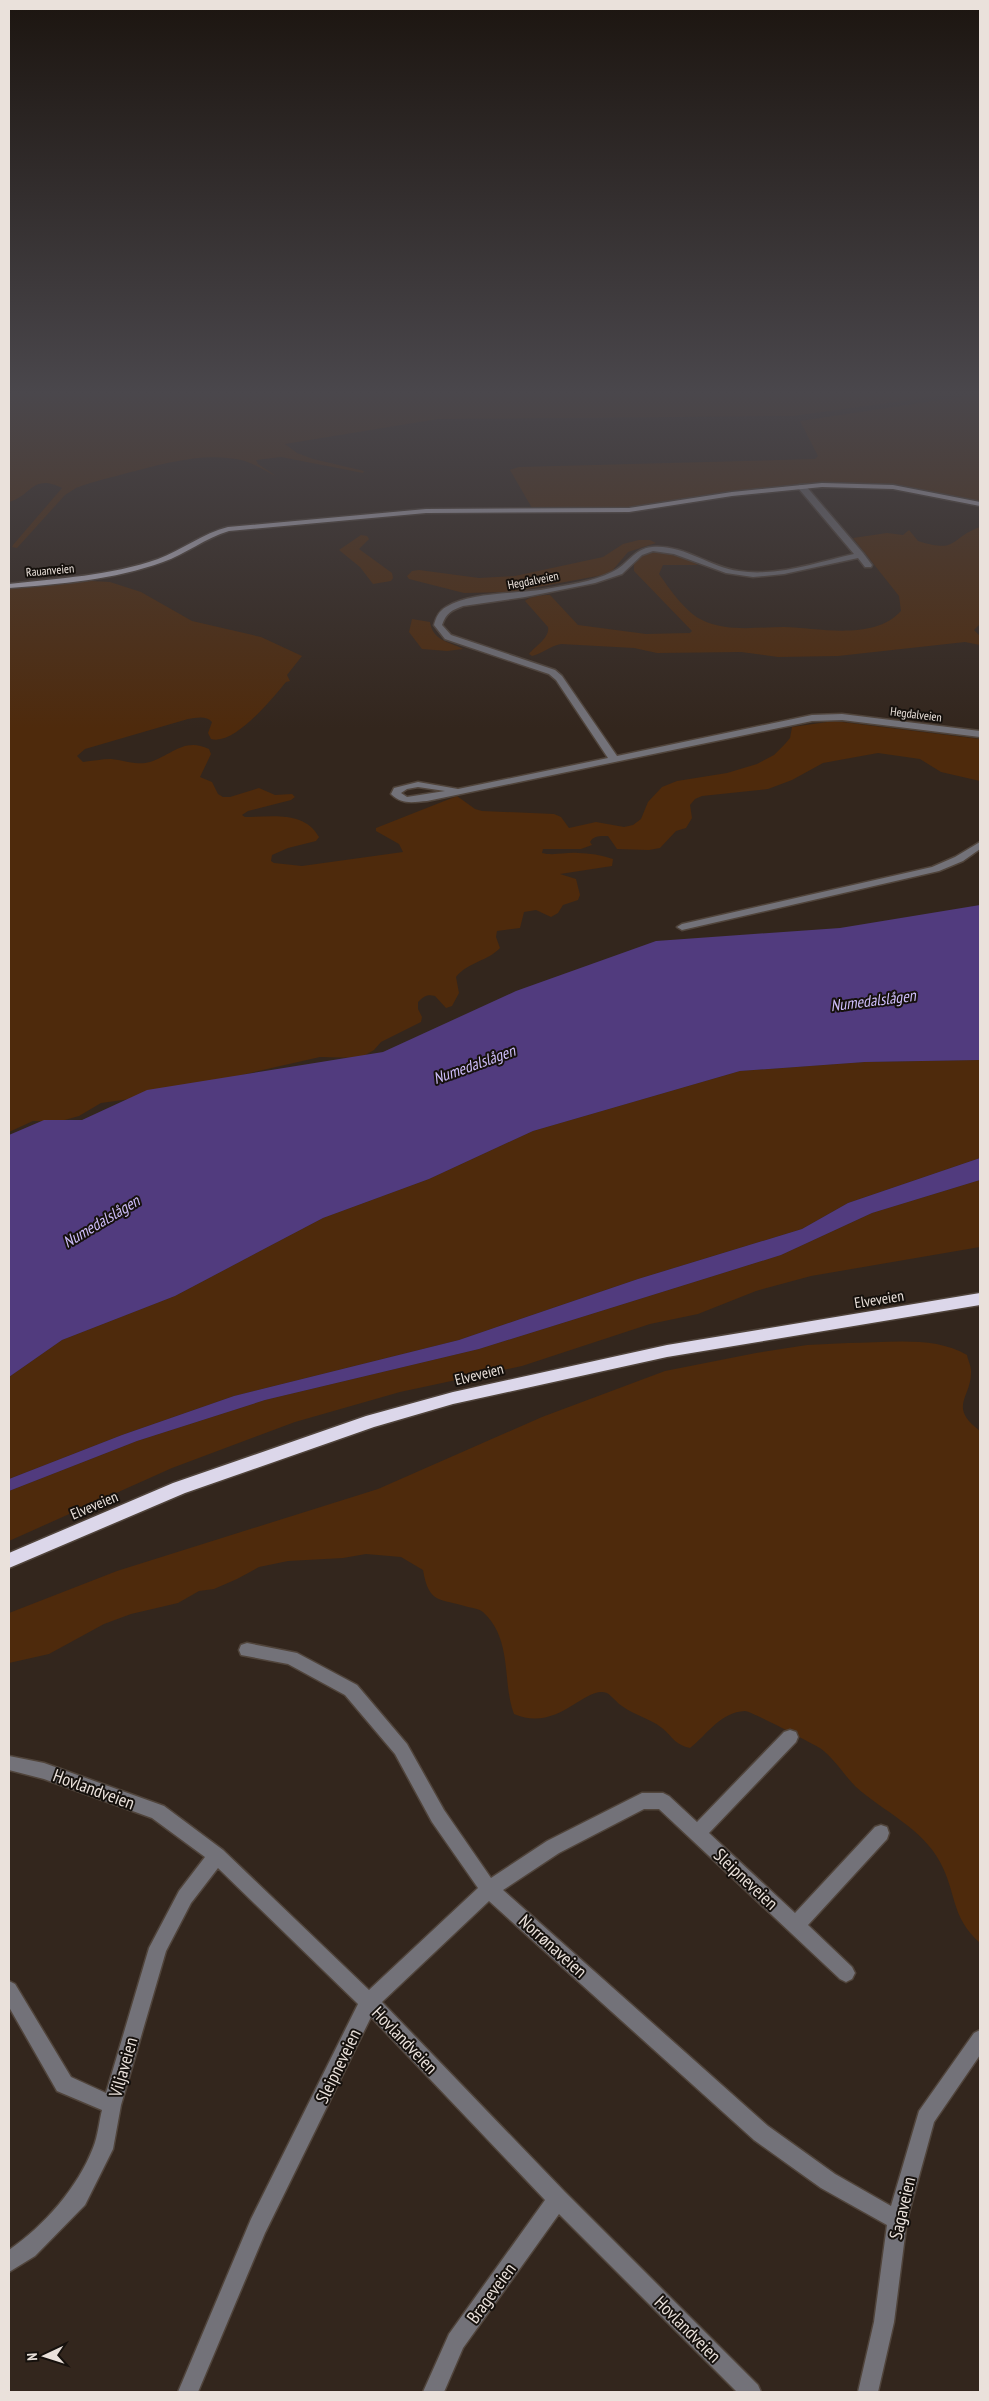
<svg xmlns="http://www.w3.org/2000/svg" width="989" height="2401" viewBox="0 0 989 2401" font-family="'PT Sans Narrow',sans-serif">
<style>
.green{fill:#4e2a0c}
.water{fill:#513b7e}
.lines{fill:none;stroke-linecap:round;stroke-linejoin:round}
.minor-casing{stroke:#50443b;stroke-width:3}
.major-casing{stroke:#50443b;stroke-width:3}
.highway-casing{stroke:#50443b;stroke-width:3}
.minor{fill:#737279;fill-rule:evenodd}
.major{fill:#bebbca;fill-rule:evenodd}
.highway{fill:#dcd7ea;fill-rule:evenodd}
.labels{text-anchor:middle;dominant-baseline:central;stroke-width:4;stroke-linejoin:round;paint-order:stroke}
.far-street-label{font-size:12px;fill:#eae1db;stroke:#16110d}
.street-label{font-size:15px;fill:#eae1db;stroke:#16110d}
.water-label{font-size:16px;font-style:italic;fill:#cebefa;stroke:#16110d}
.near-street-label{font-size:18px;fill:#eae1db;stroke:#16110d}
</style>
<rect width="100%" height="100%" fill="#33261d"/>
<g class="green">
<path d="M9,391H975L793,416L438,419L285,444L297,453L313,459L364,471L363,473L281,457L256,460L258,464L276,476C265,471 254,463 241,460C204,452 167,463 131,472C113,477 94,481 76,488L65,495L17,548L12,547L13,545L62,488C32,473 32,496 9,502Z"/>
<polygon points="980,394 980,501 893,485 830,482 743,490 628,508 535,509 532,508 510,470 519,467 815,459 818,456 800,421"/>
<path d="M980,527V624L974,630L980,636V645L965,642L838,656L778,657L741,652L657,653L634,648L561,644C550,646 543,653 532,656L529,654C535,646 550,638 548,627L525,601C530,596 542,595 550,595L578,625L646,634L690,633L692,631L634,571C631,540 684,556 698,565H663L659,574C671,591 686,613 704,621C729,632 758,627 784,627C819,628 874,641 901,611L899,596L853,538L887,533L903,535L909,530L918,541C959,554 949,538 980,527Z"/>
<polygon points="361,535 367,536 369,539 359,549 392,573 393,578 391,581 373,584 360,567 339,550"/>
<polygon points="639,540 650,540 656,543 628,552 612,571 603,575 511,592 464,593 409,579 407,576 412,571 419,570 479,578 515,576 603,557 623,544"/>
<path d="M91,581L110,582L141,592L192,621L261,637L302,656L287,675L290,681L286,682C272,699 234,746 211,739L208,733L212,722C206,715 196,718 188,719L85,749L77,756L83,762C92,761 102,759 111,759C124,760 137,766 150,762C172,755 184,737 209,749L211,754L200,777L212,782L218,794L223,797H230L259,788L275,795L292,794L295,797L291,800L248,811L242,815L245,817C271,817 304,810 319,837L316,841L288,848L272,855L271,861L274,863L302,866L403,852L399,844L376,831V828L457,796L475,809L482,811L554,814L561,817L569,828L596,822L624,827L633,825L641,819L648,802L662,787L677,781L727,773L757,764L774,755L785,744L790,738L792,727L834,721L980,739V781L941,772L920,759L878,753L823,763L792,780L768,789L702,796L695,799L690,805L692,818L686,828L676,831L660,848L649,850L617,849L608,836C601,836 594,835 590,842L592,845L581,849H543L542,853C554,856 565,852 578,853C589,853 602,855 613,859L612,866L560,874L576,879L580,895L578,900L563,905L558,913L551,917L536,910L524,912L520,928L497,931L496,937L500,948C488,961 468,962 456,977L459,993L452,1006L446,1008L435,996C427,994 424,996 418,1002V1009L422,1017L421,1022L381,1042L374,1050L360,1058L320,1057L145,1097L101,1103L79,1116L61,1121H33L9,1132V589Z"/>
<path d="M412,619L430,622C433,641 448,641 463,649L447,651L422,649L409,632Z"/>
<polygon points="980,1060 980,1158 848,1203 802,1229 638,1279 459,1340 234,1396 122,1435 9,1479 9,1377 62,1340 175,1296 323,1218 429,1179 533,1131 740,1071 865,1062"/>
<polygon points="980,1180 980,1247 811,1276 756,1291 698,1314 650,1324 522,1366 400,1392 295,1422 172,1468 9,1541 9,1491 137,1441 265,1400 479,1349 781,1255 872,1213"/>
<path d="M848,1343C886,1343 934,1335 967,1355C968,1360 971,1366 971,1371C972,1398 947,1406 980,1431V1943C950,1916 957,1893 940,1862C923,1829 883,1811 856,1787C843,1774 835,1759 820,1748C811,1743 751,1711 745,1711C720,1712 707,1735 690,1748C674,1744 674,1738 662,1728C651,1719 634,1715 622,1706C617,1703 612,1696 607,1693C585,1684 559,1733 514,1714C502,1683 513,1639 483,1612C479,1609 473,1608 468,1607C440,1598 429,1605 423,1570L401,1557L366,1554L343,1558L288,1561L259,1567L237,1579L214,1589L199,1591L178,1603L131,1614L104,1624L49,1654L9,1663V1613L117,1571L378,1489L542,1417L665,1371L756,1353L807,1345Z"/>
</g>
<g class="water">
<polygon points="980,905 980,1060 865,1062 740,1071 533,1131 429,1179 323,1218 175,1296 62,1340 9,1377 9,1135 44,1120 82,1120 147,1090 383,1052 516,991 656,941 840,928"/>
<polygon points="980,1158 980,1180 872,1213 781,1255 479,1349 265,1400 137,1441 9,1491 9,1479 122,1435 234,1396 459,1340 638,1279 802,1229 848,1203"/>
</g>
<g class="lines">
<g class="minor-casing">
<g id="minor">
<path d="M799,485H805L863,553L872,565L871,567H865L858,558L784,574L753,577L726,573L674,554L653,551L642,555L622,574L595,583L525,597L463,606C452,610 446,613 442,625L451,635L555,670L562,676L617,756L812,715L842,714L980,731V737L842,720L812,721L427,801C413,802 402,805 391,794L394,788L418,782L458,789L608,758L556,680L549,674L445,639L434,625C436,617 439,611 446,607C470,592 518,594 546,589C568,585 592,582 612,572C628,565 633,549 652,547C683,544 709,567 739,571C777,577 818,562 854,554L799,489ZM418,787L445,791L407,797L401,793L407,789Z"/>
<polygon points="980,842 980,849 963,861 939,871 682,930 677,927 682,924 932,867 955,857"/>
<path d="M247,1643L297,1653L357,1685L407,1744L444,1810L491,1878L547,1841L636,1796L642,1793H663L669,1796L697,1822L784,1732L790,1730L796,1732L798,1737L796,1742L709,1833L795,1913L875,1827L881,1825L887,1827L889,1833L887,1839L808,1925L852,1967L855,1973L852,1979L846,1982L840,1979L659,1809H644L559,1853L503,1890L768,2126L835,2174L891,2206L919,2111L974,2033L980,2030V2055L934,2122L907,2220L894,2322L878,2392H858L874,2322L887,2225L821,2188L754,2140L489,1901L382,2002L565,2192L758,2385L761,2392H737L559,2214L463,2348L444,2392H423L449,2334L545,2200L371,2017L265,2233L198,2392H178L251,2219L358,2004L218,1868L191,1903L166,1951L121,2105L113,2149L85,2205L35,2256L9,2272V2250C44,2226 78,2187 93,2148C98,2136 99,2122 102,2110L57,2091L9,2007V1981L15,1984L71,2077L106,2093L149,1948L179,1891L205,1857L152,1818L44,1779L9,1770V1756L44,1763L164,1806L223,1850L369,1990L478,1888L432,1822L395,1754L345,1695L288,1664L241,1655L239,1650L241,1645Z"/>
</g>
</g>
<g class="major-casing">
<path id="major" d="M822,483L893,485L980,502V506L893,489L822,487L732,496L629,512L426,513L229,531C205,538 186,554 163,562C114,580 60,584 9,588V584C59,578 110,576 158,559C182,550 203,533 228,527L426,509L629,508L732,492Z"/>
</g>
<g class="highway-casing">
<polygon id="highway" points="980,1293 980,1305 667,1357 453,1404 374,1427 185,1493 9,1568 9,1553 173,1483 366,1416 453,1392 667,1345"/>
</g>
<use href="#minor" class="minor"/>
<use href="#major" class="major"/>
<use href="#highway" class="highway"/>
</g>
<linearGradient id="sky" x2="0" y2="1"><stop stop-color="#1c1510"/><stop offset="0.54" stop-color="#4a474c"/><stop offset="1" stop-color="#4a474c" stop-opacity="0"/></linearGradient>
<rect width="989" height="728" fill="url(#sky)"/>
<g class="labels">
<g class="far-street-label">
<text transform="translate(50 570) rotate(-5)">Rauanveien</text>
<text transform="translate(533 580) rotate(-11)">Hegdalveien</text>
<text transform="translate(916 714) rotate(7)">Hegdalveien</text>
</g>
<g class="street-label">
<text transform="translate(879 1299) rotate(-9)">Elveveien</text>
<text transform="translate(479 1374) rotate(-14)">Elveveien</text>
<text transform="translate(94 1505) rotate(-23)">Elveveien</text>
</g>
<g class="water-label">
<text transform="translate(873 1000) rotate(-7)">Numedalslågen</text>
<text transform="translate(474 1064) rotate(-20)">Numedalslågen</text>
<text transform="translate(101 1221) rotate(-31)">Numedalslågen</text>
</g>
<g class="near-street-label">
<text transform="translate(94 1789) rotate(20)">Hovlandveien</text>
<text transform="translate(746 1879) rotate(43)">Sleipneveien</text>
<text transform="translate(553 1946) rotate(42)">Norrønaveien</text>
<text transform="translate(405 2040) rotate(46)">Hovlandveien</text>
<text transform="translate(338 2066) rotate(-64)">Sleipneveien</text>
<text transform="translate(123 2067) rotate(-74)">Viljaveien</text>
<text transform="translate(902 2208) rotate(-77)">Sagaveien</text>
<text transform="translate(491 2293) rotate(-54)">Brageveien</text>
<text transform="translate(688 2329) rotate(45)">Hovlandveien</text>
</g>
</g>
<rect width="989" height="2401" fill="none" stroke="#eae1db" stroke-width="20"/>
<g transform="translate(45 2356) rotate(266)" stroke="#16110d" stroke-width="4" paint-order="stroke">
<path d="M0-4L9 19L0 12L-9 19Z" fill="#eae1db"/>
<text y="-8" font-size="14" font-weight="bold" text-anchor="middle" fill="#eae1db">N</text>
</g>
</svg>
